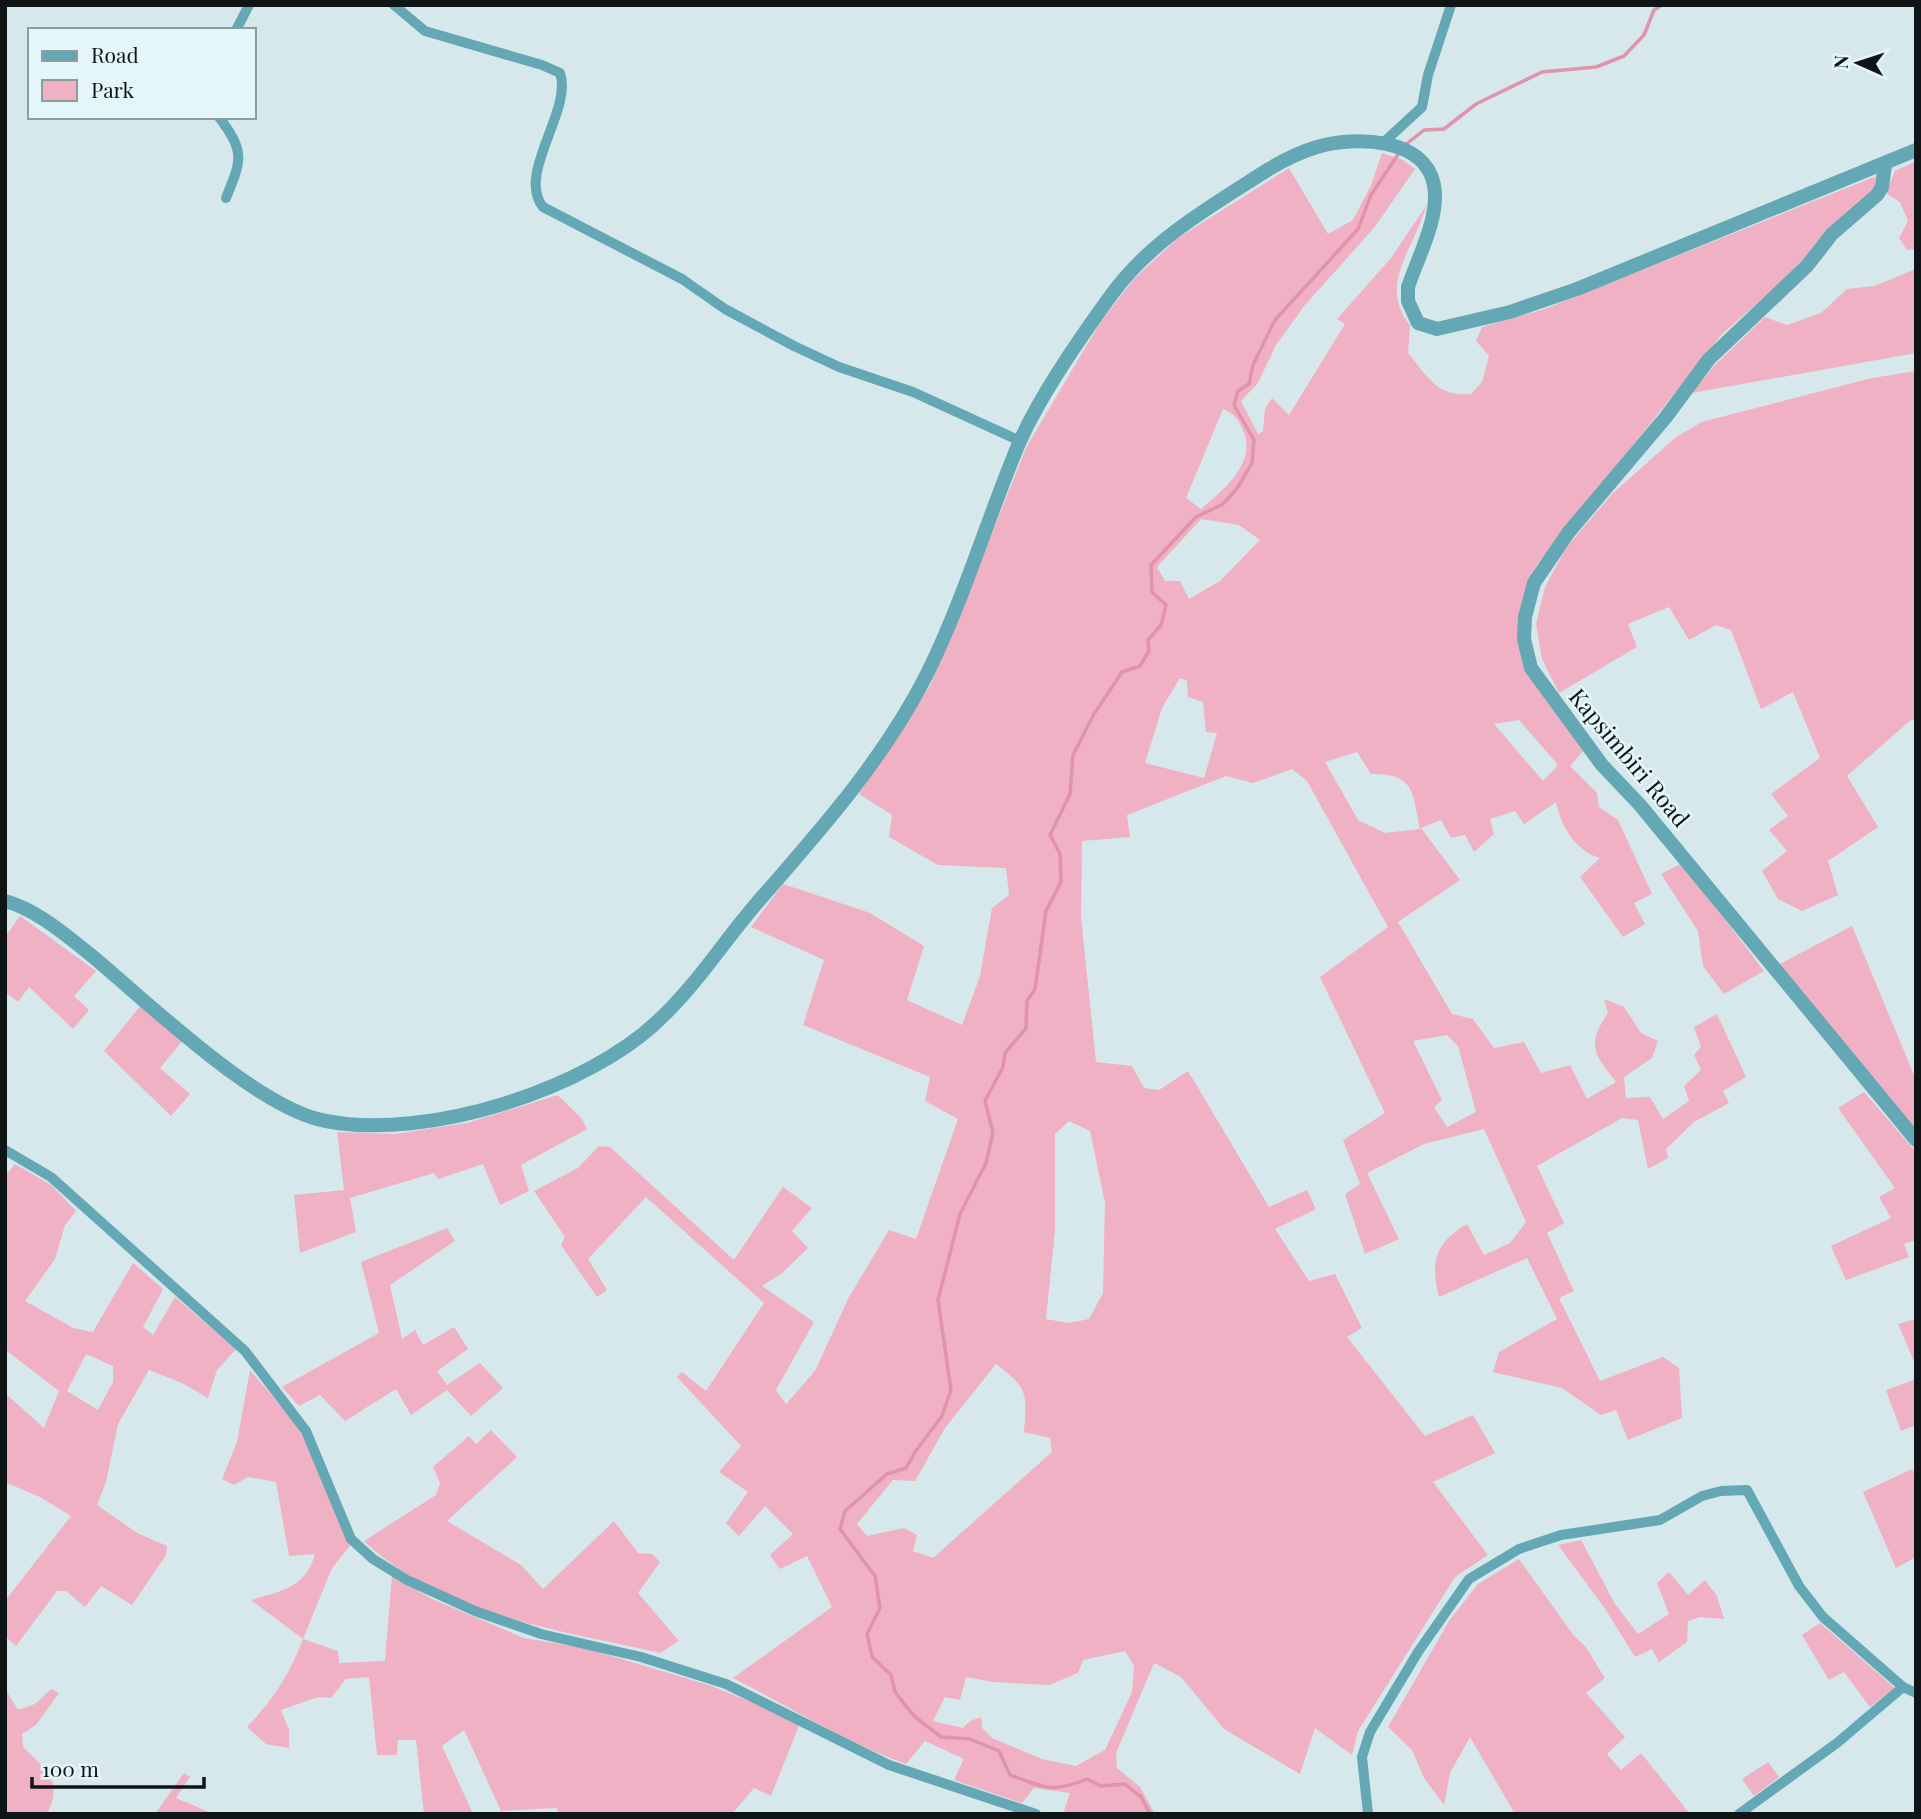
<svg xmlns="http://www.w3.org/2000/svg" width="1921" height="1819" viewBox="0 0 1921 1819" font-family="'Playfair Display',serif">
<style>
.green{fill:#efb1c3;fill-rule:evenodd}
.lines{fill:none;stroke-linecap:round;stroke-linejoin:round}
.stream{stroke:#e093aa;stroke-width:3.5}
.minor{stroke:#65a8b5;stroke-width:10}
.tertiary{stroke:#65a8b5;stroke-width:14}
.labels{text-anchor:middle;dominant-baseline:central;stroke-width:5;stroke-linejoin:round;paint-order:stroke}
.street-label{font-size:23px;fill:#0f1516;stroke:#e4f6f9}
</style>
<rect width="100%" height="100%" fill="#d7e8ec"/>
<g class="green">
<path d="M1382,153L1403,160L1415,169L1374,228L1305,305L1276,345L1258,383L1241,401L1258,434L1263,431L1265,409L1272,398L1289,415L1345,324L1337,319L1391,258L1426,206C1415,248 1377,285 1410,325L1408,353C1428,377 1437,397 1471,394L1482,382L1489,356L1476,341L1482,327L1545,309L1879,175L1878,183L1869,196L1806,261L1722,334L1537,565L1524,594L1519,634L1584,750L1570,766L1597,793L1599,807L1618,820L1652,894L1634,903L1645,924L1623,937L1580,877L1600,858C1575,851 1561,826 1556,802L1524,824L1515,811L1490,819L1494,834L1474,852L1465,835L1451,838L1441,820L1421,828L1460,880L1398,922L1452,1014L1473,1019L1494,1048L1524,1042L1541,1073L1570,1065L1587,1099L1616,1082C1594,1054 1586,1045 1608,1013L1604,999L1624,1007L1641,1033L1658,1041L1652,1058L1624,1077L1626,1098L1650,1097L1663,1119L1689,1101L1684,1086L1701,1070L1694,1055L1701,1047L1694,1027L1717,1014L1746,1077L1723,1091L1729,1103L1694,1122L1666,1149L1668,1158L1648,1169L1638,1120L1622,1118L1537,1166L1564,1223L1547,1233L1574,1291L1559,1298L1600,1381L1663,1357L1679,1368L1682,1418L1628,1440L1616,1410L1601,1415L1562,1388L1493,1372L1499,1352L1557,1319L1527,1258L1439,1297C1430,1262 1435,1243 1467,1224L1484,1255L1510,1243L1526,1222L1484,1129L1424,1144L1367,1173L1399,1239L1365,1254L1345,1194L1360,1184L1343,1140L1385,1113L1320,977L1388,927L1307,781L1292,769L1253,783L1226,776L1127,815L1130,837L1082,841L1081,917L1096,1062L1132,1066L1144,1088L1159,1090L1188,1071L1269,1207L1307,1190L1316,1209L1275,1229L1309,1281L1335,1274L1362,1328L1347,1337L1425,1436L1473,1415L1495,1453L1433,1482L1488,1555L1455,1577L1358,1731L1352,1755L1315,1728L1300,1774L1224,1729L1181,1677L1154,1663L1116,1753L1117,1768L1140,1787L1155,1814H1063L1070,1793L1034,1788L1022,1803L954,1780L964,1759L925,1741L906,1764C845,1742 790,1707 733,1678L832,1607L807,1556L780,1569L770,1555L793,1534L765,1506L739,1536L726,1523L748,1492L719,1472L741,1446L677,1377L682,1372L706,1391L764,1303L646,1197L588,1259L607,1290L597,1297L561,1245L565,1237L534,1191L578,1168L599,1146L610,1147L734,1260L783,1187L812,1208L792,1231L808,1248L782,1273L762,1286L814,1322L776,1390L786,1404L815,1371L848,1299L889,1230L916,1239L958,1119L925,1101L930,1077L803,1025L824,960L751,927L783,884L870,913L924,946L907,1000L962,1025L980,976L992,908L1009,895L1006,868L938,865L889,837L892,815L859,794L931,684L1027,446L1100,323L1134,279L1178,238L1289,168L1328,234L1353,220L1371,185ZM1223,409C1235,414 1239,420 1244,433C1256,463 1223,491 1201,509L1186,498ZM1201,519L1239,525L1260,540L1220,581L1189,599L1180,581H1165L1157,567ZM1180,678L1187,681L1188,697L1203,702L1206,732L1217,733L1204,778L1145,763L1162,708ZM1519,720L1558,765L1543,781L1494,724ZM1357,752L1371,774C1415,774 1412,791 1420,829L1385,833L1358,820L1325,762ZM1447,1035L1458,1046L1476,1112L1447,1127L1434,1107L1442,1100L1413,1041ZM1069,1121L1090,1131L1105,1203L1103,1293L1089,1319L1069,1323L1046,1319L1055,1230V1134ZM996,1364C1028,1388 1027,1392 1024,1432L1050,1438L1052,1452L933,1558L913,1551L917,1535L904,1528L867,1536L857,1524L893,1480L915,1481L945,1428ZM1125,1651L1134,1666L1132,1692L1105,1750L1076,1766L1042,1759L992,1738L982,1728L981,1717L970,1721L963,1728L933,1721L945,1697L960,1700L966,1677L993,1682L1049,1685L1078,1673L1083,1660Z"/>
<polygon points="1916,161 1916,249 1907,250 1899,238 1908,221 1900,202 1886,193 1895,171"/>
<polygon points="1916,269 1916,353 1692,393 1714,366 1765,317 1787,325 1821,313 1847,289 1874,286"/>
<polygon points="1916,371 1916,723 1912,719 1847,776 1878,827 1828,861 1838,895 1802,911 1778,899 1762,871 1787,851 1769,830 1788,816 1771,794 1820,758 1793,692 1761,709 1731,630 1716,625 1689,640 1669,607 1628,624 1637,647 1559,693 1542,659 1536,624 1545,587 1566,548 1612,494 1676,437 1702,422 1872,378"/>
<polygon points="1682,863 1764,971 1724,994 1703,966 1698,931 1661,874"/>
<polygon points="20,916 96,971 74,996 89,1010 73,1029 29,987 18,1002 5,992 5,937"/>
<polygon points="1852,926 1916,1080 1916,1130 1778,965"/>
<polygon points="141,1005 183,1040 160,1068 190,1094 171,1116 104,1051"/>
<polygon points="1864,1092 1916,1152 1916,1240 1904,1244 1909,1257 1846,1280 1831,1246 1891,1218 1879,1197 1895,1188 1838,1108"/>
<polygon points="558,1095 582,1119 587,1129 521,1165 529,1191 500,1205 483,1164 438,1179 434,1173 350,1198 356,1232 300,1253 294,1195 344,1190 337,1132 395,1134 467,1123"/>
<path d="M15,1164L51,1185L76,1211L65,1225L55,1259L25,1301L73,1328L93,1332L133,1263L163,1289L143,1327L153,1335L175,1297L236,1349L217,1370L208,1398L182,1383L149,1370L118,1424L106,1482L97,1505L137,1533L167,1546L166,1555L132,1605L101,1586L85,1607L66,1591H57L16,1646L5,1636V1601L71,1516L40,1497L7,1483L5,1486V1393L44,1428L59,1391L7,1351L5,1353V1176ZM86,1354L113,1366V1382L98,1410L67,1391Z"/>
<polygon points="447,1228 455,1241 390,1285 402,1339 415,1330 423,1345 454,1327 468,1349 437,1371 447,1385 480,1363 503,1388 471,1416 447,1390 411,1415 396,1389 345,1421 320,1395 299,1406 282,1387 379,1333 361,1262"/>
<polygon points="1916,1319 1916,1366 1898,1324"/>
<path d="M250,1370L294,1421L316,1460L350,1546L332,1568L303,1639L338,1651L339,1663L385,1661L392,1576L432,1599L524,1638L585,1648L712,1686L800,1723L771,1796L754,1788L732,1814H560L556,1808L501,1811L464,1730L442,1746L473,1814H424L416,1740H398L397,1755H377L369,1677L346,1679L331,1698L318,1697L281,1710L289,1730V1748L266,1744L247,1727C273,1700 290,1674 303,1639L251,1600C281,1591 306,1588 315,1554L289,1556L276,1482L248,1477L234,1485L222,1479L237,1442Z"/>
<polygon points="1916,1379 1916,1425 1901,1431 1886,1390"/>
<path d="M491,1430L517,1457L447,1521L521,1565L543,1589L614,1521L638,1553L652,1554L660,1562L638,1593L679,1641L660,1653C559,1630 442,1615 364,1541L436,1495L440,1483L433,1467L469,1436L476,1444Z"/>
<polygon points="1912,1469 1916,1479 1916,1557 1896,1568 1863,1492"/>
<polygon points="1581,1540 1615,1604 1638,1634 1669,1614 1657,1583 1669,1572 1688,1595 1705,1580 1717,1596 1724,1619 1700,1617 1688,1621 1687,1642 1659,1662 1652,1649 1635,1657 1606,1610 1558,1545"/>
<polygon points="1519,1559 1574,1636 1585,1646 1605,1678 1586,1693 1625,1737 1607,1754 1621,1770 1641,1753 1690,1814 1515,1814 1470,1737 1450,1773 1444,1805 1424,1778 1412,1750 1388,1727 1449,1621 1478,1584"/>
<polygon points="1820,1623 1895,1688 1870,1707 1844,1672 1829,1680 1802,1635"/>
<path d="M5,1689L18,1710L35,1704L51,1689L59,1693L36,1725L22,1734L23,1747C45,1769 64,1781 47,1814H5Z"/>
<polygon points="1768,1762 1779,1777 1754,1796 1742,1779"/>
<polygon points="184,1773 190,1777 176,1798 214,1814 155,1814"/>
</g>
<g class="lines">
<g class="stream">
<polyline points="1404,146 1424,130 1444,129 1476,104 1542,72 1596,67 1624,56 1644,35 1654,10 1662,5"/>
<path d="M1150,1814L1141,1797L1125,1784L1101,1786L1087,1779C1053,1793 1045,1788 1010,1775L999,1751L970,1739L941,1737L914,1716L895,1692L891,1675L872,1657L867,1634L880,1608L875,1576L840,1529L845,1511L887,1474L906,1468L915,1452L942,1416L951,1390L938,1300L960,1214L986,1163L993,1133L985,1101L1003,1067L1005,1053L1026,1028L1027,1001L1035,989L1046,911L1061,882L1060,854L1050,835L1070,794L1073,755L1094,714L1122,672L1140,666L1149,651L1148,640L1161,625L1166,605L1152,592L1151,565L1196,517L1223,504L1238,487L1252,463L1254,440L1234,405L1238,391L1249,384L1253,365L1275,320L1358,229L1371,195L1399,153"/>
</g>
<g class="minor">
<path d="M394,5L425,31L542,65L560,73C573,110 516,174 543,207L682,279L725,309L794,346L839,367L913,392L1020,441"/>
<polyline points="236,30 249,5"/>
<path d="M219,117C245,152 242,159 226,198"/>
<polyline points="1382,144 1422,107 1428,75 1451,5"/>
<polyline points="5,1150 51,1177 245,1351 306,1431 351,1539 373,1559 407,1580 475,1611 541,1634 641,1657 726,1684 889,1765 1036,1814"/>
<polyline points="1368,1814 1362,1757 1370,1732 1418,1652 1469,1579 1519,1549 1561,1535 1660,1520 1702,1496 1721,1491 1747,1490 1799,1586 1823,1617 1903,1687 1916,1693"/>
<polyline points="1739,1814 1837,1743 1903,1687"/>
</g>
<g class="tertiary">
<polyline points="1885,165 1882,187 1877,195 1832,234 1807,266 1709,359 1666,417 1568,533 1534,583 1525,617 1524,639 1531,668 1602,765 1640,805 1916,1140"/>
<path d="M5,901C35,909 62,932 86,951C145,999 255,1108 326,1121C427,1141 589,1089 661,1018C700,981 728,935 763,896C824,826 885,757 927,674C963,601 986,523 1017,448C1036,402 1082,335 1112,294C1152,239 1213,205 1269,169C1284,160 1300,152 1317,147C1354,136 1425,137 1434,185C1440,217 1418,257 1408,287V301L1418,323L1437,329L1510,312L1577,289L1916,150"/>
</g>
</g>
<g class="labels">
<g class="street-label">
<text transform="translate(1630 757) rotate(50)">Kapsimbiri Road</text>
</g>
</g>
<rect width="1921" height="1819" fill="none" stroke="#0f1516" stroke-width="14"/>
<rect x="28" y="28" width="228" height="91" fill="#e4f6f9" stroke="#8f9c9e" stroke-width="2"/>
<rect x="42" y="51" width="35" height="10" fill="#65a8b5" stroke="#8f9c9e" stroke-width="2"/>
<text x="91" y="63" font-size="21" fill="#0f1516">Road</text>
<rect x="42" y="80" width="35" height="21" fill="#efb1c3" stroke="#8f9c9e" stroke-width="2"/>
<text x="91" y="98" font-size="21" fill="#0f1516">Park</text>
<g transform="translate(1858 63) rotate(273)" stroke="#e4f6f9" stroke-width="5" paint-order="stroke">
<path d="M0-5L12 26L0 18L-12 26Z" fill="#0f1516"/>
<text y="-10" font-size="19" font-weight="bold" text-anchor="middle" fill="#0f1516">N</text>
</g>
<path d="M32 1777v10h172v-10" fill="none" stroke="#0f1516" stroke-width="3.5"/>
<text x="42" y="1777" font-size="21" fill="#0f1516" stroke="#e4f6f9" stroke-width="5" paint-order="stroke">100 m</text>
</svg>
